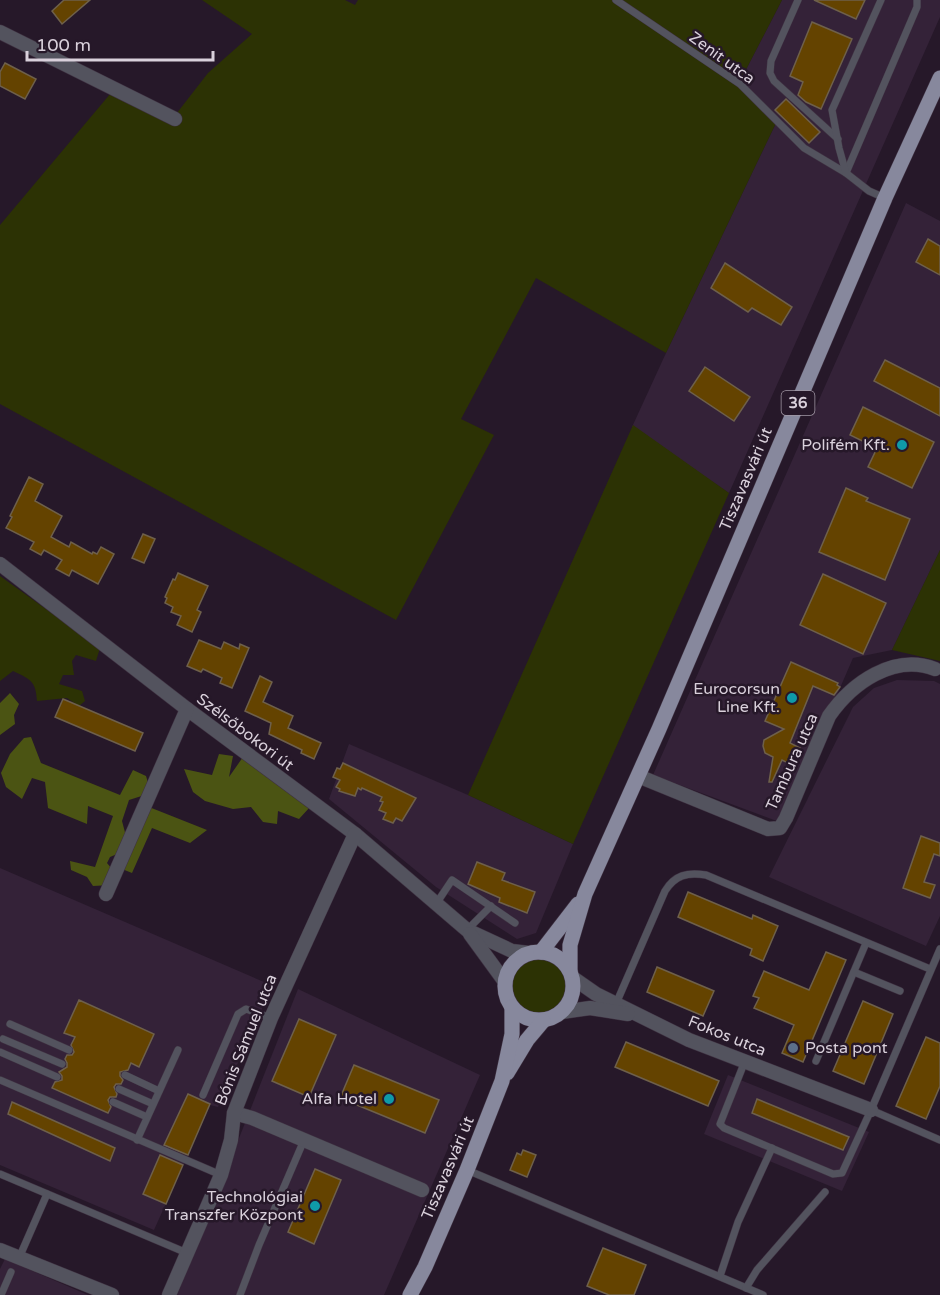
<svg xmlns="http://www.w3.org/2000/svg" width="940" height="1295" viewBox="0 0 940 1295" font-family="'Varela Round',sans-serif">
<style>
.built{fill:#342238}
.green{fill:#2c3204}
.forest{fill:#4b5413}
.building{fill:#644300;stroke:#6e604b;stroke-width:1.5}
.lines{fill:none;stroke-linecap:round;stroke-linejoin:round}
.lane-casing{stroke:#3f3242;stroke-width:8}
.street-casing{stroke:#3f3242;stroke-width:15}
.primary-casing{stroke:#3f3242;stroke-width:16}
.lane{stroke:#53535e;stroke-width:7}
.street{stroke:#53535e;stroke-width:14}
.primary{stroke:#87889d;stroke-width:15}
.culture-dot{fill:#0f9aa8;stroke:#261829;stroke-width:2}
.service-dot{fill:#5c6f8a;stroke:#261829;stroke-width:2}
.labels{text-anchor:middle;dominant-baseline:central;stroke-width:5;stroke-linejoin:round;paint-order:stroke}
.shield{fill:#261829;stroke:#a399a6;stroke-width:1.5}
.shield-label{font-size:15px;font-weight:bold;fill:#d9d0db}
.street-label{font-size:16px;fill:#d9d0db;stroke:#261829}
.poi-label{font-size:16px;fill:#d9d0db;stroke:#261829;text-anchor:end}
</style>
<rect width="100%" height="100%" fill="#261829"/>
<g class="built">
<polygon points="782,0 940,0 940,17 729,493 632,427 666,353 776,123 738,85"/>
<polygon points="906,203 940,221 940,550 892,650 853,658 782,822 774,820 653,775"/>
<polygon points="897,680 934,681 940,684 940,916 926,946 769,877 853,707 874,688"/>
<polygon points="349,744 468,795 573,844 536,933 517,939 436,887 329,799"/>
<polygon points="0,868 271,985 260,1014 218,1107 210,1105 154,1230 0,1165"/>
<polygon points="298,989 480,1075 384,1295 177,1295"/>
<polygon points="728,1075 869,1132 842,1191 704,1134"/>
<polygon points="5,1259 88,1295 0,1295 0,1269"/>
</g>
<g class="green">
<polygon points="202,0 345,0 355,5 358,0 782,0 738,85 776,123 666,353 536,278 461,419 494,435 396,620 0,404 0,225 116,87 173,118 208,73 252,34"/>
<polygon points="633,425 729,493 573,844 468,795"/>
<polygon points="940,550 940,661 892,650"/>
<path d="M0,576L100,648L96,661L76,655L72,661L74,675H63L59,684L82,691L85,701L79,706L67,698L37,701C36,681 30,679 13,671L0,681Z"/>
<circle cx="540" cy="986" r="28"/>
</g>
<g class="forest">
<polygon points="10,693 19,704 14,715 15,724 0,735 0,703"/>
<polygon points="31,737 41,763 120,795 133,770 146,776 151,793 129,800 122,821 127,840 122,852 110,857 107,863 116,874 111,885 93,886 87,877 71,870 70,861 95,867 113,816 88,806 87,824 48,808 45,782 32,778 22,799 6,787 1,773 10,754 24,738"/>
<polygon points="219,754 233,756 229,777 243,757 310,807 299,819 278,811 277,824 263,822 251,807 233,809 205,801 193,792 184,769 212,775"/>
<polygon points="149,807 207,830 190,843 152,828 132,873 122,869"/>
</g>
<g class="building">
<polygon points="64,0 90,0 62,24 52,11"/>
<polygon points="814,0 865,0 856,19"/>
<polygon points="812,22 852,39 821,109 806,102 798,95 803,82 790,76"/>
<polygon points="5,63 36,79 25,99 0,86 0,72"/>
<polygon points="786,99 820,132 809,143 775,110"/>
<polygon points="928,239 940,246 940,275 916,262"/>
<polygon points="725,263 792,307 781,325 752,308 748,312 711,288"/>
<polygon points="885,360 940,388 940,416 874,381"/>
<polygon points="705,367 750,397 734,421 689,391"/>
<polygon points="863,407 934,442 912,488 868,467 877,448 850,435"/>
<polygon points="29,477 43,484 35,501 62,516 51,537 69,547 71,542 92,554 93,552 97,554 101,547 114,554 98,584 72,570 69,576 56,569 62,560 44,550 41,555 30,549 34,542 6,528 12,517 10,516"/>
<polygon points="846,488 868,498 866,501 910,519 885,580 819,552"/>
<polygon points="143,534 155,539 144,563 132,558"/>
<polygon points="178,573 208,586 197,610 201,612 192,632 177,625 181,616 171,612 173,607 165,603 167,598 165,597 173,579 175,580"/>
<polygon points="823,574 886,603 863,654 800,625"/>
<polygon points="199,640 221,649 224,642 239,649 240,644 249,648 232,688 220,683 222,678 203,669 201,672 187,666"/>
<polygon points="791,662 838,683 837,685 840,687 834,695 813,686 790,743 800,748 792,765 782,760 772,782 769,782 773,757 765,753 763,746 764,740 784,729 765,721"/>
<polygon points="260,676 272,682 263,702 293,716 288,728 321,743 314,759 301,753 302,750 269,734 271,723 245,711"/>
<polygon points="63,699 143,733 135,751 55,717"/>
<polygon points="343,763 416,798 402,821 396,818 393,823 383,819 386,813 379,810 383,802 380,801 382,797 362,788 361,790 358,788 355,796 339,791 340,789 336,787 340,780 333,777 337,768 340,769"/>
<polygon points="921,836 940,843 940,856 934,854 924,882 935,885 930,898 903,888"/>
<polygon points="477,862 505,873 502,880 535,892 527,913 499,902 500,898 468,884"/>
<polygon points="688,892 752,919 753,915 778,926 763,961 750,955 752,949 678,917"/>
<polygon points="826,952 846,960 803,1062 782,1053 794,1025 754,1008 759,998 753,996 764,971 809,990"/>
<polygon points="657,967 714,991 703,1016 647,992"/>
<polygon points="79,1000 154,1034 139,1067 131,1063 128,1070 120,1072 120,1076 123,1080 121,1084 116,1084 114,1087 117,1094 116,1097 110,1097 108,1100 111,1107 108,1113 52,1088 55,1082 62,1080 62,1076 59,1072 67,1067 67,1063 65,1059 67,1055 72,1055 74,1052 71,1045 75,1037 64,1033"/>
<polygon points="863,1001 893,1014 864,1084 833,1071"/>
<polygon points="299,1019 336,1035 309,1097 272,1081"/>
<polygon points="926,1037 940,1043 940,1086 926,1119 896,1106"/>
<polygon points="626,1042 719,1081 708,1106 615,1067"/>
<polygon points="354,1065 439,1100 425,1133 340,1098"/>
<polygon points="188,1094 210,1104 188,1155 164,1145"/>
<polygon points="757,1099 849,1137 843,1150 752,1113"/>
<polygon points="12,1102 115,1148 110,1161 8,1114"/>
<polygon points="523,1150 536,1155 527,1177 510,1170 517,1153 521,1155"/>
<polygon points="160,1155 183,1165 166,1204 143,1194"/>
<polygon points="315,1169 341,1180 314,1244 288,1232"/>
<polygon points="603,1248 646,1265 634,1295 609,1295 587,1286"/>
</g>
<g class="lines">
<g class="lane-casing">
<g id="lane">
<polyline points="616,0 740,84 804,148 846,173 917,7 917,0"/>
<polyline points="798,0 771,61 770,73 774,81 838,139"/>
<polyline points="881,0 832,110 839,148 846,173 869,191 885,198"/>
<polyline points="436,904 452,880 515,923"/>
<polyline points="467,930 491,906"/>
<polyline points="854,972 900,991"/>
<path d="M615,1006L665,891C675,875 687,872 706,875L930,969"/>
<polyline points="10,1024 69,1050"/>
<polyline points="3,1039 62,1064"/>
<polyline points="0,1052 57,1077"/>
<polyline points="745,1061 720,1124 724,1128 833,1174 842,1173 871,1110 940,949"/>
<polyline points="816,1061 866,943"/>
<polyline points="125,1075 159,1091"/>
<polyline points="0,1080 221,1175"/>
<polyline points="119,1089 153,1104"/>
<polyline points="203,1095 238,1014 246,1009 271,1018"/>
<polyline points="113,1102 147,1117"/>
<polyline points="871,1110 940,1140"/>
<polyline points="137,1140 178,1050"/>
<polyline points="467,1170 763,1295"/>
<polyline points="0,1174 187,1253"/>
<polyline points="19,1258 47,1194"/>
<polyline points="720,1276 738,1222 772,1148"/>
<polyline points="746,1288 757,1270 825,1192"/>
<polyline points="1,1295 11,1272"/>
<polyline points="240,1295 259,1245 304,1140"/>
</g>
</g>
<g class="street-casing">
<g id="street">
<polyline points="0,32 175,119"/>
<polyline points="0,564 187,709 355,834 467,930 512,951 529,953"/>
<path d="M638,776L768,829L780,828L786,818L829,716C852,683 894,653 935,669"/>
<polyline points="106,894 187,709"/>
<polyline points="470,934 505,982"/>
<polyline points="573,978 596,994 689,1040 871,1110"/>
<polyline points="562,1012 590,1008 628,1014"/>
<polyline points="234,1113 252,1118 422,1190"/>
<polyline points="0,1250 112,1295"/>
<polyline points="169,1295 221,1175 231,1140 234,1113 271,1018 355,834"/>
</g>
</g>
<g class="primary-casing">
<g id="primary">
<circle cx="539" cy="986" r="34"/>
<polyline points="541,952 578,904"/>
<polyline points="570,970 570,945 585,894 659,729 885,198 940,78"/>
<polyline points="507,1073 527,1040 543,1021"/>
<polyline points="410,1295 425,1267 467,1170 502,1081 512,1034 512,1007"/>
</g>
</g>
<use href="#lane" class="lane"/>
<use href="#street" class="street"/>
<use href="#primary" class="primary"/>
</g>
<g class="culture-dot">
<circle cx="902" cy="445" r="6"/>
<circle cx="792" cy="698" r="6"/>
<circle cx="389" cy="1099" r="6"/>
<circle cx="315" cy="1206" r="6"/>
</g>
<circle class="service-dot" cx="793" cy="1048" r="6"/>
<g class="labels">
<rect class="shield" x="781.5" y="391" width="33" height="24" rx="4.5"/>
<g class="shield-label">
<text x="798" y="403">36</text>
</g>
<g class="street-label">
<text transform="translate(722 58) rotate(36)">Zenit utca</text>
<text transform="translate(746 479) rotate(-67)">Tiszavasvári út</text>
<text transform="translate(245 732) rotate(37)">Szélsőbokori út</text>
<text transform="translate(792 762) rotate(-66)">Tambura utca</text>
<text transform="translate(727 1036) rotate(22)">Fokos utca</text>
<text transform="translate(246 1040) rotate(-68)">Bónis Sámuel utca</text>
<text transform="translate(448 1168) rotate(-67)">Tiszavasvári út</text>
</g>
<g class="poi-label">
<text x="890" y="445">Polifém Kft.</text>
<text x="780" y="689">Eurocorsun<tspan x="780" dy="18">Line Kft.</tspan></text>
<text x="805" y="1048" text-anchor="start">Posta pont</text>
<text x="377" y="1099">Alfa Hotel</text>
<text x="303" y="1197">Technológiai<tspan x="303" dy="18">Transzfer Központ</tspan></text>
</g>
</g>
<path d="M27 51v9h186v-9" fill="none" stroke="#d9d0db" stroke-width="3"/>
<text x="36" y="51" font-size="18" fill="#d9d0db" stroke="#261829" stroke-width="4.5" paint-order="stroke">100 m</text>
</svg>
